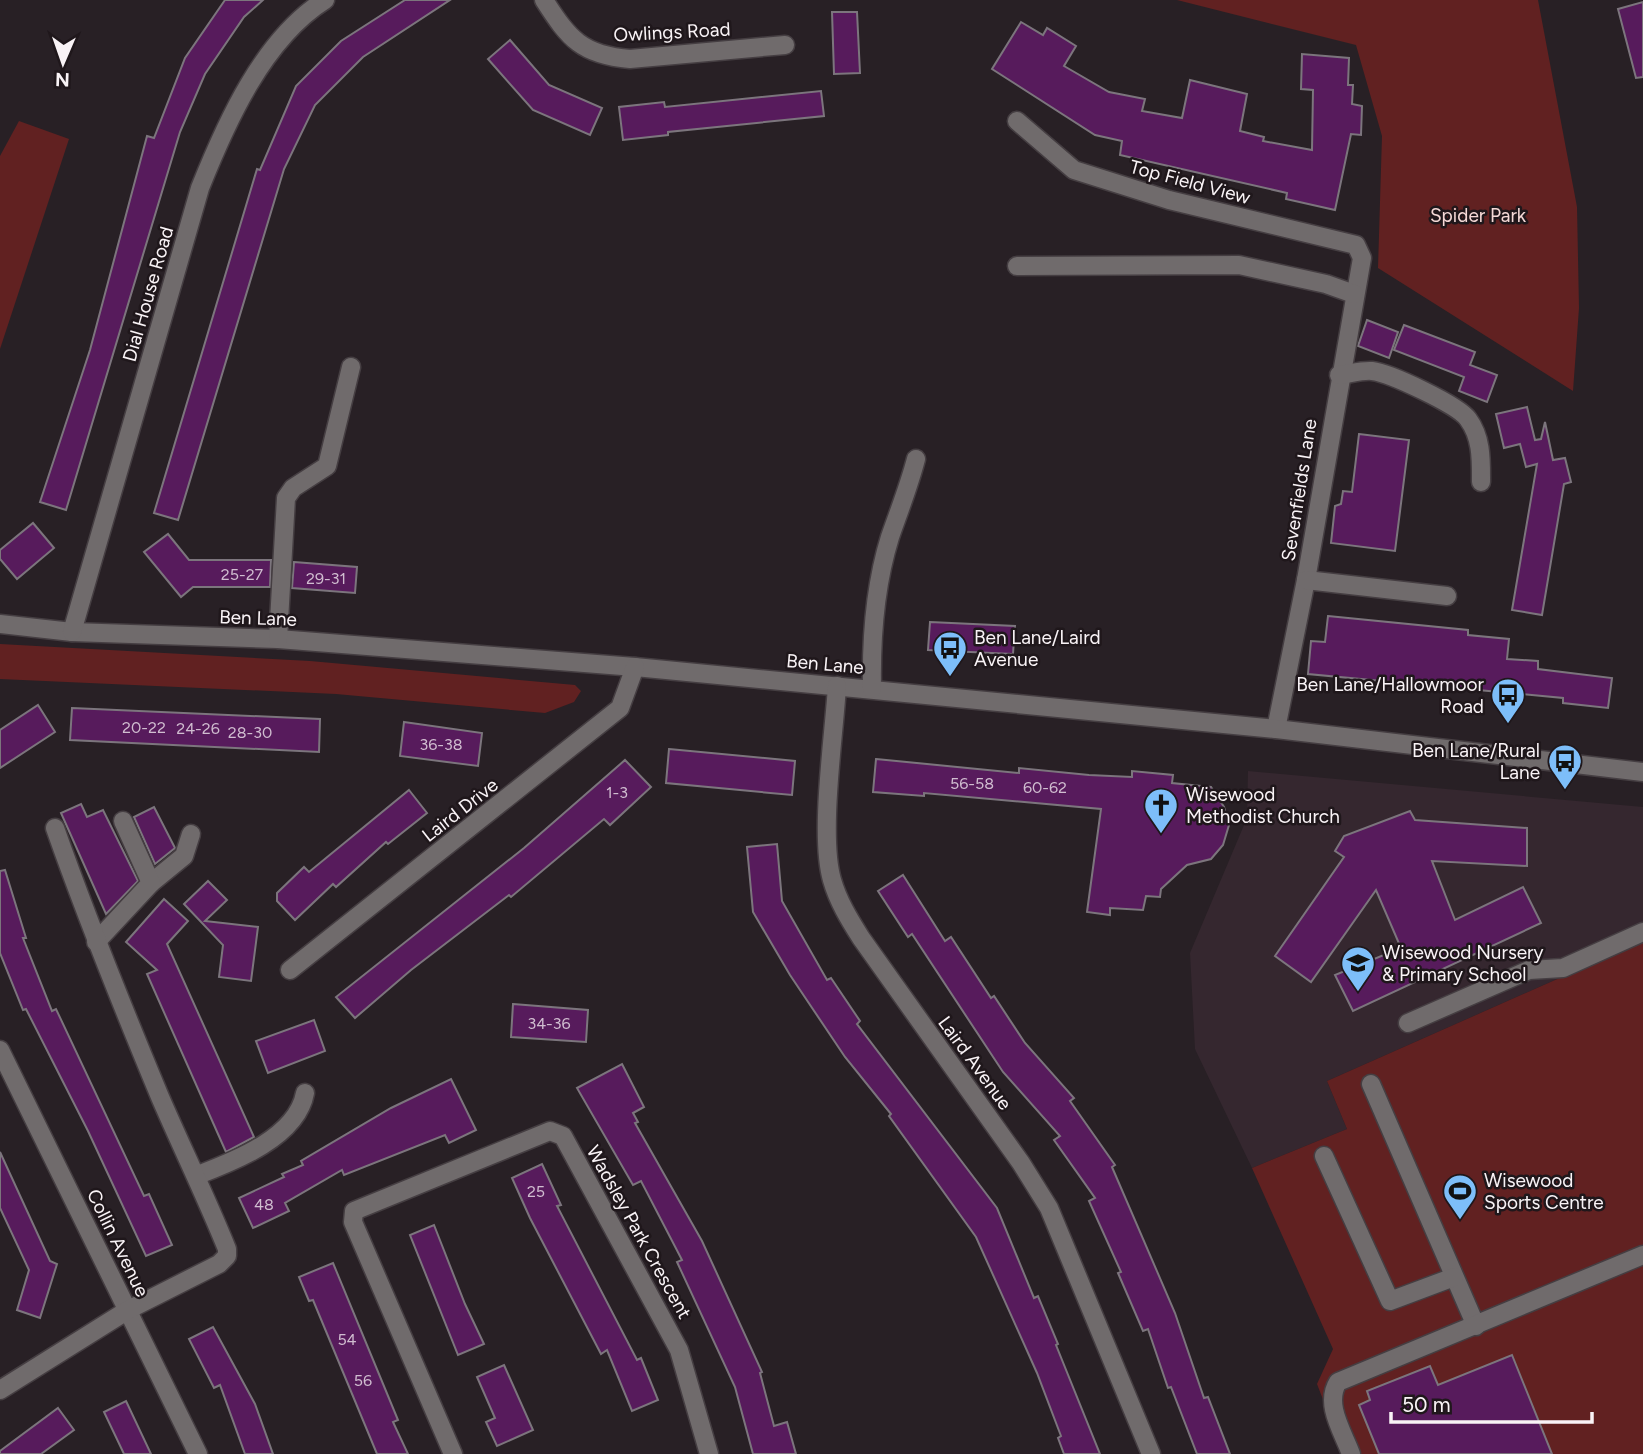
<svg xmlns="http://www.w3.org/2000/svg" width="1643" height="1454" viewBox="0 0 1643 1454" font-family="Figtree,sans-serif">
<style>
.built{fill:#35272f}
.green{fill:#612121}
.building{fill:#571b5c;stroke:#7c757d;stroke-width:2}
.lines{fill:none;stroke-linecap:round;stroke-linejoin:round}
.minor-casing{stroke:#453e42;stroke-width:21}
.minor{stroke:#706b6c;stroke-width:18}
.labels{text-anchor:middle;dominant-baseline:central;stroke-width:5;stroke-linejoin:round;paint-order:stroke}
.number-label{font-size:16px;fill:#d0bdd0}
.street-label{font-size:19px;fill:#f9f3f6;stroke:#1f171b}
.park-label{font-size:19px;fill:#f5d9d7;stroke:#1f171b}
.poi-label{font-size:19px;fill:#f9f3f6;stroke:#1f171b;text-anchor:start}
</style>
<rect width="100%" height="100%" fill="#282025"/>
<polygon class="built" points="1248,771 1643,807 1643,941 1327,1081 1347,1129 1252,1168 1195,1049 1190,953 1247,818"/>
<g class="green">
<polygon points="1177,0 1538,0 1577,207 1579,308 1573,391 1378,268 1382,136 1356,45"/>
<polygon points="19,121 69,139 0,349 0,156"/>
<polygon points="0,644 310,661 575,685 581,691 574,702 545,713 336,694 0,679"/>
<polygon points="1643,941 1643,1454 1344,1454 1317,1384 1333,1349 1252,1168 1347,1129 1327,1081"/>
</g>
<g class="building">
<polygon points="225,0 263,0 244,17 205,74 180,132 66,510 40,502 90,350 147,136 154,138 185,58"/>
<polygon points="405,0 450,0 363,57 315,105 284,169 178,520 154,513 257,169 260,170 296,86 341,41"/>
<polygon points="1643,2 1643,77 1636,78 1618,9"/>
<polygon points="832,12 857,12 860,73 834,74"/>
<polygon points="1021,22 1043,35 1047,28 1076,46 1064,66 1109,92 1145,99 1142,111 1182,118 1190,80 1247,94 1240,131 1264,137 1263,141 1312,150 1313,90 1301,89 1302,54 1349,58 1348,85 1353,85 1352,104 1362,106 1361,135 1351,134 1335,210 1286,199 1287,193 1120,155 1122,141 1095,135 992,69"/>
<polygon points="510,40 549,85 602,108 590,135 533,110 488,59"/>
<polygon points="821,91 824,116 668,132 668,135 623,140 619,107 664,102 665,107"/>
<polygon points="1367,320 1398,332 1389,358 1358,346"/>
<polygon points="1404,325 1475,352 1470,365 1497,375 1487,402 1459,391 1464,377 1394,350"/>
<polygon points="1527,407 1535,440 1541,439 1545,422 1553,460 1565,458 1571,482 1564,484 1542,615 1512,610 1537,464 1526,467 1520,444 1504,448 1496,414"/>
<polygon points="1359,434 1409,440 1395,551 1331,543 1335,506 1341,504 1343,491 1352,492"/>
<polygon points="33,523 54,548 17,579 0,559 0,550"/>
<polygon points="168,534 189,560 271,560 270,587 193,587 181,597 144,552"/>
<polygon points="294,562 357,567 355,593 292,588"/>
<polygon points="1328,616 1468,630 1468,635 1509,639 1507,659 1538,661 1538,669 1612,678 1608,708 1563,703 1563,698 1308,674 1311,641 1325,642"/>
<polygon points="930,622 1015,626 1013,654 928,650"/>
<polygon points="38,705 55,732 0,768 0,730"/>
<polygon points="72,708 320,719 319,752 70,740"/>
<polygon points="404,722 482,733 478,766 400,756"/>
<polygon points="669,749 795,761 792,795 666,783"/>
<polygon points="876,759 1019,773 1019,768 1089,775 1132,777 1132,771 1173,775 1172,783 1211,787 1224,807 1229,825 1223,845 1211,859 1187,865 1161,889 1160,897 1146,896 1143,910 1110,908 1110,915 1087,912 1101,809 924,793 924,796 873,792"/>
<polygon points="625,760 651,787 610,825 604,819 511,897 509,895 411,970 355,1018 336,997 524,848"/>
<polygon points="409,790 427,813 388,844 386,842 336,887 333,884 295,920 277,901 277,893 304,867 309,872"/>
<polygon points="81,804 87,817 103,810 138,881 106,914 61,813"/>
<polygon points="154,807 175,848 155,864 134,817"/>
<polygon points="1410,811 1415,820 1527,828 1527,866 1432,861 1455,920 1523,887 1541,923 1353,1011 1335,975 1401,948 1376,890 1311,982 1275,956 1344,857 1335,851 1344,836"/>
<polygon points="777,844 782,901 827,980 831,978 860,1021 857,1024 997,1208 1034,1298 1038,1296 1058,1344 1056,1345 1100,1454 1064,1454 1058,1438 1061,1436 1037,1373 976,1237 889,1116 891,1114 845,1057 790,975 753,912 747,847"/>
<polygon points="5,870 26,938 23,938 52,1011 56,1009 144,1196 149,1194 172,1245 146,1256 88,1131 26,1009 23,1010 0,953 0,871"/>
<polygon points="903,875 945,941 951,937 991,998 994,996 1025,1043 1074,1098 1070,1101 1115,1165 1112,1167 1175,1313 1204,1398 1208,1397 1230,1454 1197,1454 1171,1387 1168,1388 1148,1329 1143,1331 1118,1273 1121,1272 1089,1201 1095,1198 1054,1140 1060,1136 1003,1072 912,934 908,937 878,891"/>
<polygon points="208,881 227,900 205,921 258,927 251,981 219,977 223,945 184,904"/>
<polygon points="164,899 188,921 167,944 254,1137 226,1152 147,974 157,970 126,942"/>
<polygon points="513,1004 588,1010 586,1042 511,1037"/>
<polygon points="314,1020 325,1051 268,1073 256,1041"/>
<polygon points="622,1064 644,1107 633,1113 638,1122 635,1123 702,1241 762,1372 760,1373 774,1426 787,1422 796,1454 753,1454 735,1387 677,1262 682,1260 641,1181 633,1185 577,1088"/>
<polygon points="451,1079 476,1130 449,1143 445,1135 344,1175 342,1170 285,1203 289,1211 253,1228 239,1198 284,1177 282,1174 303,1165 301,1161 391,1108"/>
<polygon points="0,1152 50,1261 57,1264 40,1318 17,1310 29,1270 0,1208"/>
<polygon points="542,1164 561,1205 557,1206 637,1360 641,1358 658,1400 632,1411 607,1350 601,1354 530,1218 512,1178"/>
<polygon points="434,1225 465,1304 484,1344 458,1355 410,1235"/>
<polygon points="333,1263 398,1420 393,1422 408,1454 377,1454 313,1300 309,1301 299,1277"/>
<polygon points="213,1327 255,1404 273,1454 245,1454 220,1385 214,1388 189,1339"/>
<polygon points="1512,1355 1552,1454 1379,1454 1359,1405 1370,1400 1367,1391 1430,1366 1438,1385"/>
<polygon points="504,1365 533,1430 497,1446 486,1422 495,1418 477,1377"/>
<polygon points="126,1401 151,1454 124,1454 104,1412"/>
<polygon points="58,1408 74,1430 41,1454 0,1454 0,1451"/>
</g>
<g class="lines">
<g class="minor-casing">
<g id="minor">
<path d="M544,0C569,39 582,55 630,59L785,45"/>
<polyline points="1017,121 1074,170 1169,200 1356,245 1362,258 1306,580 1276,729"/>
<polyline points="1017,266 1239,265 1326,284 1354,294"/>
<path d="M1339,375C1349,374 1362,370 1372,371C1390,373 1458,405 1468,419C1482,438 1481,460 1481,482"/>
<polyline points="1306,580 1447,596"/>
<polyline points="0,624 72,632 278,639 635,667 1276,729 1643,772"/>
<path d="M72,632L200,188C226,123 263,39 325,0"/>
<polyline points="278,639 286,498 293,488 327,466 351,367"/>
<path d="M837,686C834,736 819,835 832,880C838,901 849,919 861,938L1021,1163L1049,1208L1151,1454"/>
<path d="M872,689C871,639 875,585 890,537C899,511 909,486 916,459"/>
<polyline points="151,883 184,856 191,834"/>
<polyline points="96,942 151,883 123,821"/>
<polyline points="290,970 620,708 635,667"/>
<polyline points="1408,1023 1529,970 1563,968 1643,932"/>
<polyline points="0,1050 198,1454"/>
<polyline points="1371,1084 1476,1326"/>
<polyline points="1324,1156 1390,1301 1454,1277"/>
<path d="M198,1175C235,1161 297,1137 305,1093"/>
<path d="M0,1390L128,1310L219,1264L227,1256V1249C206,1197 182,1148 160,1097C123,1008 87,919 55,828"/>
<polyline points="453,1454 353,1222 354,1211 550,1131 563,1136 679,1350 709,1454"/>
<path d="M1351,1454C1343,1432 1324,1404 1338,1382L1643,1255"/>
</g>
</g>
<use href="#minor" class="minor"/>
</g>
<defs>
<g id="bus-pin" transform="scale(1.75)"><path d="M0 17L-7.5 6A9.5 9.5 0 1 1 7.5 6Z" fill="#7dbef9" stroke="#1f171b"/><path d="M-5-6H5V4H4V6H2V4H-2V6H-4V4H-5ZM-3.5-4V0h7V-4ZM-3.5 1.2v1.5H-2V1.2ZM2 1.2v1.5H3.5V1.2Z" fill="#111"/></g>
<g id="church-pin" transform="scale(1.75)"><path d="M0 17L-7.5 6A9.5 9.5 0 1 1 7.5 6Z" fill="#7dbef9" stroke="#1f171b"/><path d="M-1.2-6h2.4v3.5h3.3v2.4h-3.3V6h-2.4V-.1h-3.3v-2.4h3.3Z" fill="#111"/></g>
<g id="school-pin" transform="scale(1.75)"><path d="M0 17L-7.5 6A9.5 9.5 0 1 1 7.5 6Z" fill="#7dbef9" stroke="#1f171b"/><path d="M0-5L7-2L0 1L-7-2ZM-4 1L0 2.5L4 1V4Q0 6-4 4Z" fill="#111"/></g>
<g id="stadium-pin" transform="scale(1.75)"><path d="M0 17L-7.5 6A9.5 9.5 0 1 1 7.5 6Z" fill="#7dbef9" stroke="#1f171b"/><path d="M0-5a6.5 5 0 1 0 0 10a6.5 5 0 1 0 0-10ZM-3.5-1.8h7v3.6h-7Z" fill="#111"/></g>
</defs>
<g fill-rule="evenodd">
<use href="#bus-pin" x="950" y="648"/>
<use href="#bus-pin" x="1508" y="695"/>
<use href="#bus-pin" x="1565" y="761"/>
<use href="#church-pin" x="1161" y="805"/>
<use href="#school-pin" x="1358" y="963"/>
<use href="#stadium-pin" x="1460" y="1191"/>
</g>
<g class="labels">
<g class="number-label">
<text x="242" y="574">25-27</text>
<text x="326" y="578">29-31</text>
<text x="144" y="727">20-22</text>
<text x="198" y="728">24-26</text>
<text x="250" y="732">28-30</text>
<text x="441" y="744">36-38</text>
<text x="972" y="783">56-58</text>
<text x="1045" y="787">60-62</text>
<text x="617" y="792">1-3</text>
<text x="549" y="1023">34-36</text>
<text x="536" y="1191">25</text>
<text x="264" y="1204">48</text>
<text x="347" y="1339">54</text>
<text x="363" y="1380">56</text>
</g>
<g class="street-label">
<text transform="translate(672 32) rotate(-3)">Owlings Road</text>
<text transform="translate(1190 182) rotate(15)">Top Field View</text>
<text transform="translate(148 294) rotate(-74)">Dial House Road</text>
<text transform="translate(1299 490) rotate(-81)">Sevenfields Lane</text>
<text transform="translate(258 618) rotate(2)">Ben Lane</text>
<text transform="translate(825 664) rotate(5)">Ben Lane</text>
<text transform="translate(460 810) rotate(-38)">Laird Drive</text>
<text transform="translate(975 1063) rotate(54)">Laird Avenue</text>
<text transform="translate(639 1232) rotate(61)">Wadsley Park Crescent</text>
<text transform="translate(118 1243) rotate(64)">Collin Avenue</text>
</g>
<g class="park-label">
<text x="1478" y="215">Spider Park</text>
</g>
<g class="poi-label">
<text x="974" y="637">Ben Lane/Laird<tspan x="974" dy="22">Avenue</tspan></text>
<text x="1484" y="684" text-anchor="end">Ben Lane/Hallowmoor<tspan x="1484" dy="22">Road</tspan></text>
<text x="1540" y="750" text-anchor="end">Ben Lane/Rural<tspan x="1540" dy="22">Lane</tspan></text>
<text x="1186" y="794">Wisewood<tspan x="1186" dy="22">Methodist Church</tspan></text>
<text x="1382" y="952">Wisewood Nursery<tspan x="1382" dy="22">&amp; Primary School</tspan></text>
<text x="1484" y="1180">Wisewood<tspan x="1484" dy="22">Sports Centre</tspan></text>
</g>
</g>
<g transform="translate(63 63) rotate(182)" stroke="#1f171b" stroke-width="5" paint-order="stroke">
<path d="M0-5L12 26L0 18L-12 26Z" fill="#f9f3f6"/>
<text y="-10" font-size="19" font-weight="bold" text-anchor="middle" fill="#f9f3f6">N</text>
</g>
<path d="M1391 1412v10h201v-10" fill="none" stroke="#f9f3f6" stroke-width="3.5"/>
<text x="1402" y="1412" font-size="21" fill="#f9f3f6" stroke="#1f171b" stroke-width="5" paint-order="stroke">50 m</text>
</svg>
